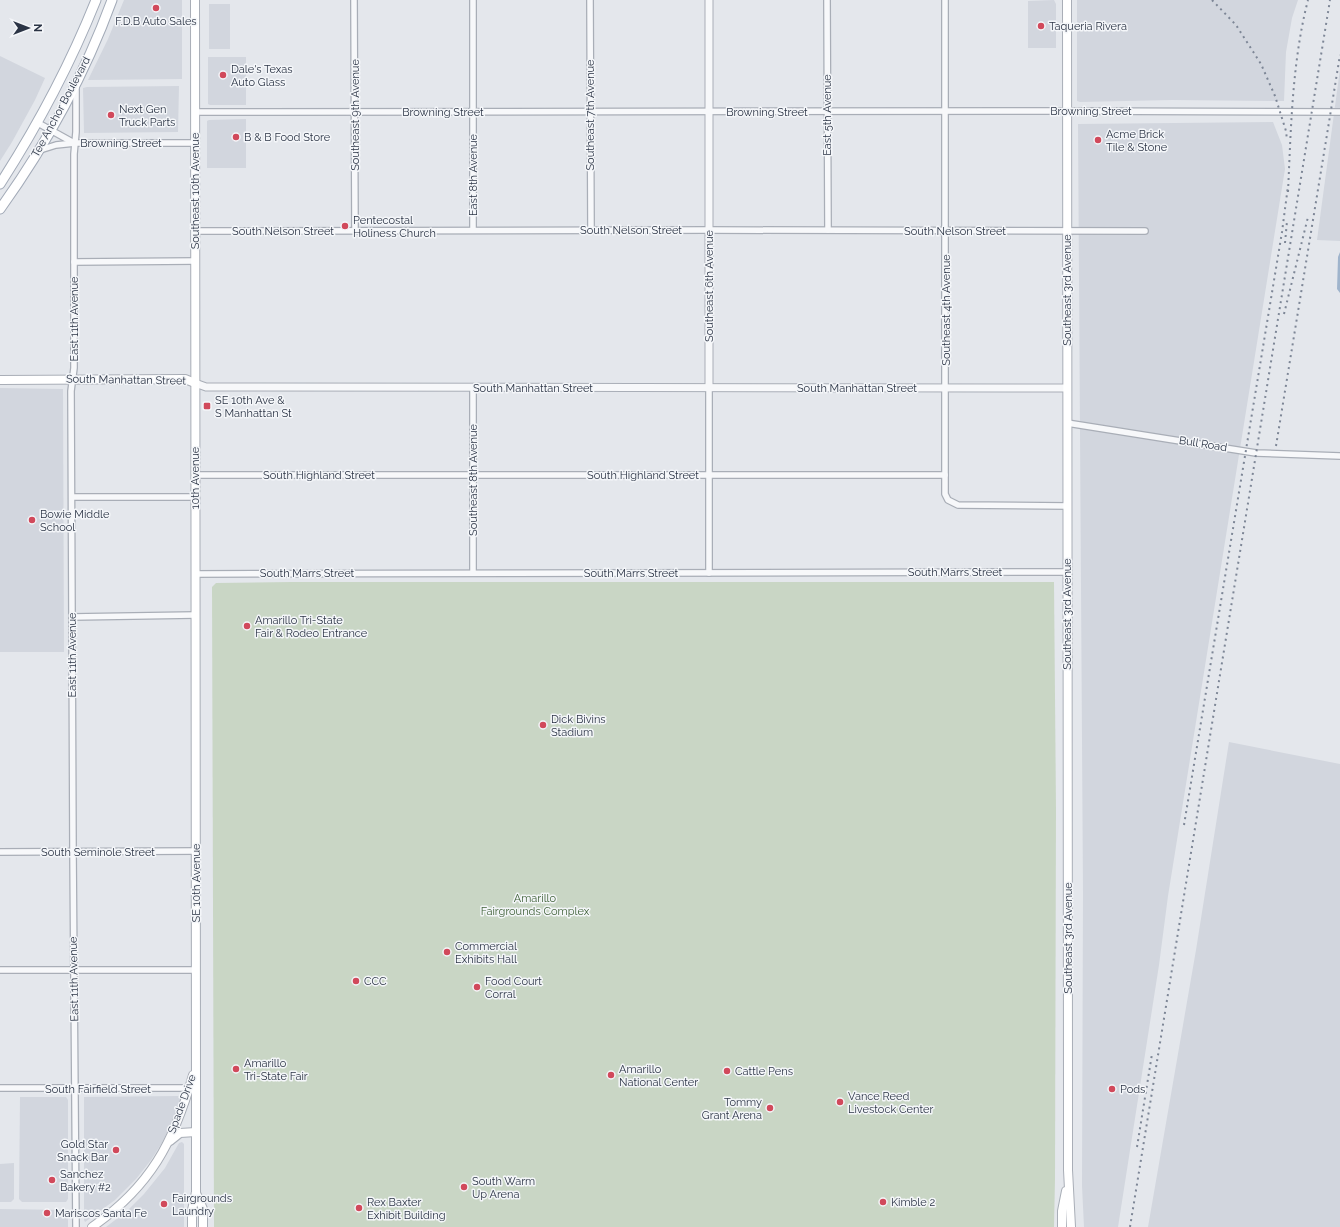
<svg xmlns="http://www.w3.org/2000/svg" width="1340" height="1227" viewBox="0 0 1340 1227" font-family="Raleway,sans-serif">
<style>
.built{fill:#d2d6de}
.green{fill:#c9d6c5}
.water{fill:url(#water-ripples)}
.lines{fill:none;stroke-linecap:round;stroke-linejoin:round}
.minor-casing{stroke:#a9aeb7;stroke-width:8}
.tertiary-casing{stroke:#a9aeb7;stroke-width:9}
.secondary-casing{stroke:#a9aeb7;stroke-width:10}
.primary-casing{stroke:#a3abb8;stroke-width:11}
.minor{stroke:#f7f8fa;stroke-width:5.5}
.tertiary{stroke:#f7f8fa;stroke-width:7}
.secondary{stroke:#fff;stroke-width:8}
.primary{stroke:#fff;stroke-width:9}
.rail{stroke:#7d8696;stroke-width:2;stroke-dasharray:2 4;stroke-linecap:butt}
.poi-dot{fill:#d1495b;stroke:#f4f6f9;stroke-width:1.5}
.labels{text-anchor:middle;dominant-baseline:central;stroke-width:3;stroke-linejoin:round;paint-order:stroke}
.poi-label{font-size:11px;fill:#2b3445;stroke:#f4f6f9;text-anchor:start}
.street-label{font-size:11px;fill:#2b3445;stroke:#f4f6f9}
.park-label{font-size:11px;fill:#3f6138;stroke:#f4f6f9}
</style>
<defs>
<pattern id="water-ripples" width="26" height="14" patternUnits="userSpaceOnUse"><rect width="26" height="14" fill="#9fb4cc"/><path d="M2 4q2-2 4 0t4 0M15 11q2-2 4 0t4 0" fill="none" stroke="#8293a7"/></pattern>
</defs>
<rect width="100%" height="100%" fill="#e4e7ec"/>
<g class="built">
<polygon points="124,0 182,0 182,79 88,80 108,39"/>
<polygon points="1054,0 1056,4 1056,48 1028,48 1028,1"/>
<polygon points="1077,0 1298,0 1292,18 1286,52 1284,101 1172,100 1080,102 1077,101"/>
<rect x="209" y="4" width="21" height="45"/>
<polygon points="0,56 45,78 35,100 12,142 0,161"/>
<polygon points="208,57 246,57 246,105 210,105 208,104"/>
<polygon points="1340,69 1340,241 1317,240"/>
<polygon points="179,86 178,132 84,133 83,88 87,87"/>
<polygon points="246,119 246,168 207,168 207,121 209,120"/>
<polygon points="1273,122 1282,145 1285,169 1168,896 1159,965 1118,1227 1084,1227 1082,1186 1083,894 1078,124"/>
<polygon points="0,388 63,389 64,652 0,652"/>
<polygon points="1229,742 1340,764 1340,1227 1148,1227 1196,950"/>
<polygon points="178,1096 181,1098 173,1120 163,1141 151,1160 136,1179 115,1200 85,1222 84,1220 84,1097"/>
<polygon points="20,1097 66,1097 68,1100 68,1199 66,1202 22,1202 19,1199"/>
<polygon points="182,1142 184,1144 184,1227 106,1227 127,1211 144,1194 165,1168 179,1143"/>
<polygon points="14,1163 14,1199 11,1202 0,1202 0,1164"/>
<polygon points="0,1209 66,1210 68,1212 68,1227 0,1227"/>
</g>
<polygon class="green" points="292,582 1054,582 1056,809 1055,1179 1054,1227 214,1227 212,587 216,583"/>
<polygon class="water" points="1340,252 1340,293 1337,289 1338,257"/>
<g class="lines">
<g class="minor-casing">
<g id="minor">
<polyline points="354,0 355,230"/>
<polyline points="473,0 473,230"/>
<polyline points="590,0 591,230"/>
<polyline points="827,0 828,230"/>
<polyline points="945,0 945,475"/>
<polyline points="195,112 1067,111 1340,112"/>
<polyline points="38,123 74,143"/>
<polyline points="40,150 56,145 75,143 195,143"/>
<polyline points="195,231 709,230 1145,231"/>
<polyline points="74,262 195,261"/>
<polyline points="473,388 473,572"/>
<polyline points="1067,423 1256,453 1340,456"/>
<polyline points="195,475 945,475 945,494 948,500 958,505 1068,506"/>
<polyline points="72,497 195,497"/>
<polyline points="709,573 709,388"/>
<polyline points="195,574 1067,572"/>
<polyline points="72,617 195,615"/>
<polyline points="0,852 196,851"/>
<polyline points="0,970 196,970"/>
<polyline points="0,1088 192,1088"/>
<polyline points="76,1227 73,852 71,391 74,368 74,154 76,132 76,87"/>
</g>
</g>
<g class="tertiary-casing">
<g id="tertiary">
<polyline points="709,0 709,388"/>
<polyline points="195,383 206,387 1067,388"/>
</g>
</g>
<g class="secondary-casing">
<g id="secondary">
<polyline points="1067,0 1068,1077 1068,1170 1071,1227"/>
<polyline points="0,380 185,379 195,383"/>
<polyline points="170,1141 180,1133 196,1132"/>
<polyline points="196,1193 203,1209 203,1227"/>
<path d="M92,1227C150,1187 174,1142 193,1075"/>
<polyline points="192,1227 192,1210 196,1192 196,1088 195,0"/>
<polyline points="1062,1227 1062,1211 1066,1191"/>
</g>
</g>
<g class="primary-casing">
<g id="primary">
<path d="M0,184C38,125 70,65 96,0"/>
<path d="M0,209C46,145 85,74 112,0"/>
</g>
</g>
<use href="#minor" class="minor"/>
<use href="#tertiary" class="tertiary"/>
<use href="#secondary" class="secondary"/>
<use href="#primary" class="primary"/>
<g class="rail">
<polyline points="1212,0 1236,25 1261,64 1275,96 1286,131 1287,140"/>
<path d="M1288,192C1291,128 1292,62 1308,0"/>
<polyline points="1285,243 1287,221"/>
<polyline points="1284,314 1308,217"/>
<polyline points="1276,446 1340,55"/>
<polyline points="1184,825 1282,232 1288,186"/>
<polyline points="1137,1147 1152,1054"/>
<polyline points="1130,1227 1330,0"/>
</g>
</g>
<g class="poi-dot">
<circle cx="156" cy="8" r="4"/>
<circle cx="1041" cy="26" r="4"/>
<circle cx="223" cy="75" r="4"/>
<circle cx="111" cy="115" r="4"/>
<circle cx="236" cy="137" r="4"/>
<circle cx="1098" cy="140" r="4"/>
<circle cx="345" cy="226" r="4"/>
<rect x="203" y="402" width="8" height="8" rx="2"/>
<circle cx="32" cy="520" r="4"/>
<circle cx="247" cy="626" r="4"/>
<circle cx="543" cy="725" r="4"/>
<circle cx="447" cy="952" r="4"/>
<circle cx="356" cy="981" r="4"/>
<circle cx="477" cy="987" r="4"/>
<circle cx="236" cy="1069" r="4"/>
<circle cx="727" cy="1071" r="4"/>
<circle cx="611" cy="1075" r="4"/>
<circle cx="1112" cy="1089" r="4"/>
<circle cx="840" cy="1102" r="4"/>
<circle cx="770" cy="1108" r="4"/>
<circle cx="116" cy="1150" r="4"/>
<circle cx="52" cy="1180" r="4"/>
<circle cx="464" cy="1187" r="4"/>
<circle cx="883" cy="1202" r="4"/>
<circle cx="164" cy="1204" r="4"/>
<circle cx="359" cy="1208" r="4"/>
<circle cx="47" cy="1213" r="4"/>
</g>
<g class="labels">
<g class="poi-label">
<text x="156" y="21" text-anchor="middle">F.D.B Auto Sales</text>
<text x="1049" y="26">Taqueria Rivera</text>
<text x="231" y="69">Dale's Texas<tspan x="231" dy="13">Auto Glass</tspan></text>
<text x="119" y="109">Next Gen<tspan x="119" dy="13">Truck Parts</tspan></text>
<text x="1106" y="134">Acme Brick<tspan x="1106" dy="13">Tile &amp; Stone</tspan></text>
<text x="244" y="137">B &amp; B Food Store</text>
<text x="353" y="220">Pentecostal<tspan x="353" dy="13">Holiness Church</tspan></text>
<text x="215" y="400">SE 10th Ave &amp;<tspan x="215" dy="13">S Manhattan St</tspan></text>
<text x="40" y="514">Bowie Middle<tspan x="40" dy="13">School</tspan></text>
<text x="255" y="620">Amarillo Tri-State<tspan x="255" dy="13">Fair &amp; Rodeo Entrance</tspan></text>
<text x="551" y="719">Dick Bivins<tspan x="551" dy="13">Stadium</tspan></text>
<text x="455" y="946">Commercial<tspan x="455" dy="13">Exhibits Hall</tspan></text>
<text x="364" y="981">CCC</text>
<text x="485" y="981">Food Court<tspan x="485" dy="13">Corral</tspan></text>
<text x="244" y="1063">Amarillo<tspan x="244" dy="13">Tri-State Fair</tspan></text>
<text x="619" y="1069">Amarillo<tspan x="619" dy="13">National Center</tspan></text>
<text x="735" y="1071">Cattle Pens</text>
<text x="1120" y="1089">Pods</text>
<text x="848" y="1096">Vance Reed<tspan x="848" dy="13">Livestock Center</tspan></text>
<text x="762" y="1102" text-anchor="end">Tommy<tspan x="762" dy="13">Grant Arena</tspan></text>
<text x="108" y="1144" text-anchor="end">Gold Star<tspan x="108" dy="13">Snack Bar</tspan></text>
<text x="60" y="1174">Sanchez<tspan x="60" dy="13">Bakery #2</tspan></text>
<text x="472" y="1181">South Warm<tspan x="472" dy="13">Up Arena</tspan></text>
<text x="172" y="1198">Fairgrounds<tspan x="172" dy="13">Laundry</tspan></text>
<text x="367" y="1202">Rex Baxter<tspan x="367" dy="13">Exhibit Building</tspan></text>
<text x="891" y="1202">Kimble 2</text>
<text x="55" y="1213">Mariscos Santa Fe</text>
</g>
<g class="street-label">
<text transform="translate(61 107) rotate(-62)">Tee Anchor Boulevard</text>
<text x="1091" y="111">Browning Street</text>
<text x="443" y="112">Browning Street</text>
<text x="767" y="112">Browning Street</text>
<text transform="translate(355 115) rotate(-90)">Southeast 9th Avenue</text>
<text transform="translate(590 115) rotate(-90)">Southeast 7th Avenue</text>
<text transform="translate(827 115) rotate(-90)">East 5th Avenue</text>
<text x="121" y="143">Browning Street</text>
<text transform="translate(473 175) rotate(-90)">East 8th Avenue</text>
<text transform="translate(195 191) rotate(-90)">Southeast 10th Avenue</text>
<text x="631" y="230">South Nelson Street</text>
<text x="283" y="231">South Nelson Street</text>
<text x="955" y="231">South Nelson Street</text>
<text transform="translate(709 286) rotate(-90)">Southeast 6th Avenue</text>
<text transform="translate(1067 290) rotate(-90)">Southeast 3rd Avenue</text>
<text transform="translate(946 310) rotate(-90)">Southeast 4th Avenue</text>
<text transform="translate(74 319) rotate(-90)">East 11th Avenue</text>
<text transform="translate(126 380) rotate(1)">South Manhattan Street</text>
<text x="533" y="388">South Manhattan Street</text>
<text x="857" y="388">South Manhattan Street</text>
<text transform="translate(1203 444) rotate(9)">Bull Road</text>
<text x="319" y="475">South Highland Street</text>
<text x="643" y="475">South Highland Street</text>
<text transform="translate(195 478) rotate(-90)">10th Avenue</text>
<text transform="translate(473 480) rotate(-90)">Southeast 8th Avenue</text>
<text x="955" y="572">South Marrs Street</text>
<text x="307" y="573">South Marrs Street</text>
<text x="631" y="573">South Marrs Street</text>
<text transform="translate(1067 614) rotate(-90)">Southeast 3rd Avenue</text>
<text transform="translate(72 655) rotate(-90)">East 11th Avenue</text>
<text x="98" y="852">South Seminole Street</text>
<text transform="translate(196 883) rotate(-90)">SE 10th Avenue</text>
<text transform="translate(1068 938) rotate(-90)">Southeast 3rd Avenue</text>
<text transform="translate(74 979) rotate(-91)">East 11th Avenue</text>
<text x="98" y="1089">South Fairfield Street</text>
<text transform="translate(182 1104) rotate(-70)">Spade Drive</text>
</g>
<g class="park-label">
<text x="535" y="898">Amarillo<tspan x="535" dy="13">Fairgrounds Complex</tspan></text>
</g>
</g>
<g transform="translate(28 28) rotate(90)" stroke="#f4f6f9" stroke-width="3" paint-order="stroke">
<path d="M0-3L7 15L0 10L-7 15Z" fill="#2b3445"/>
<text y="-6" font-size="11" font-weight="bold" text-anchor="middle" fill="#2b3445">N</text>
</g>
</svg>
